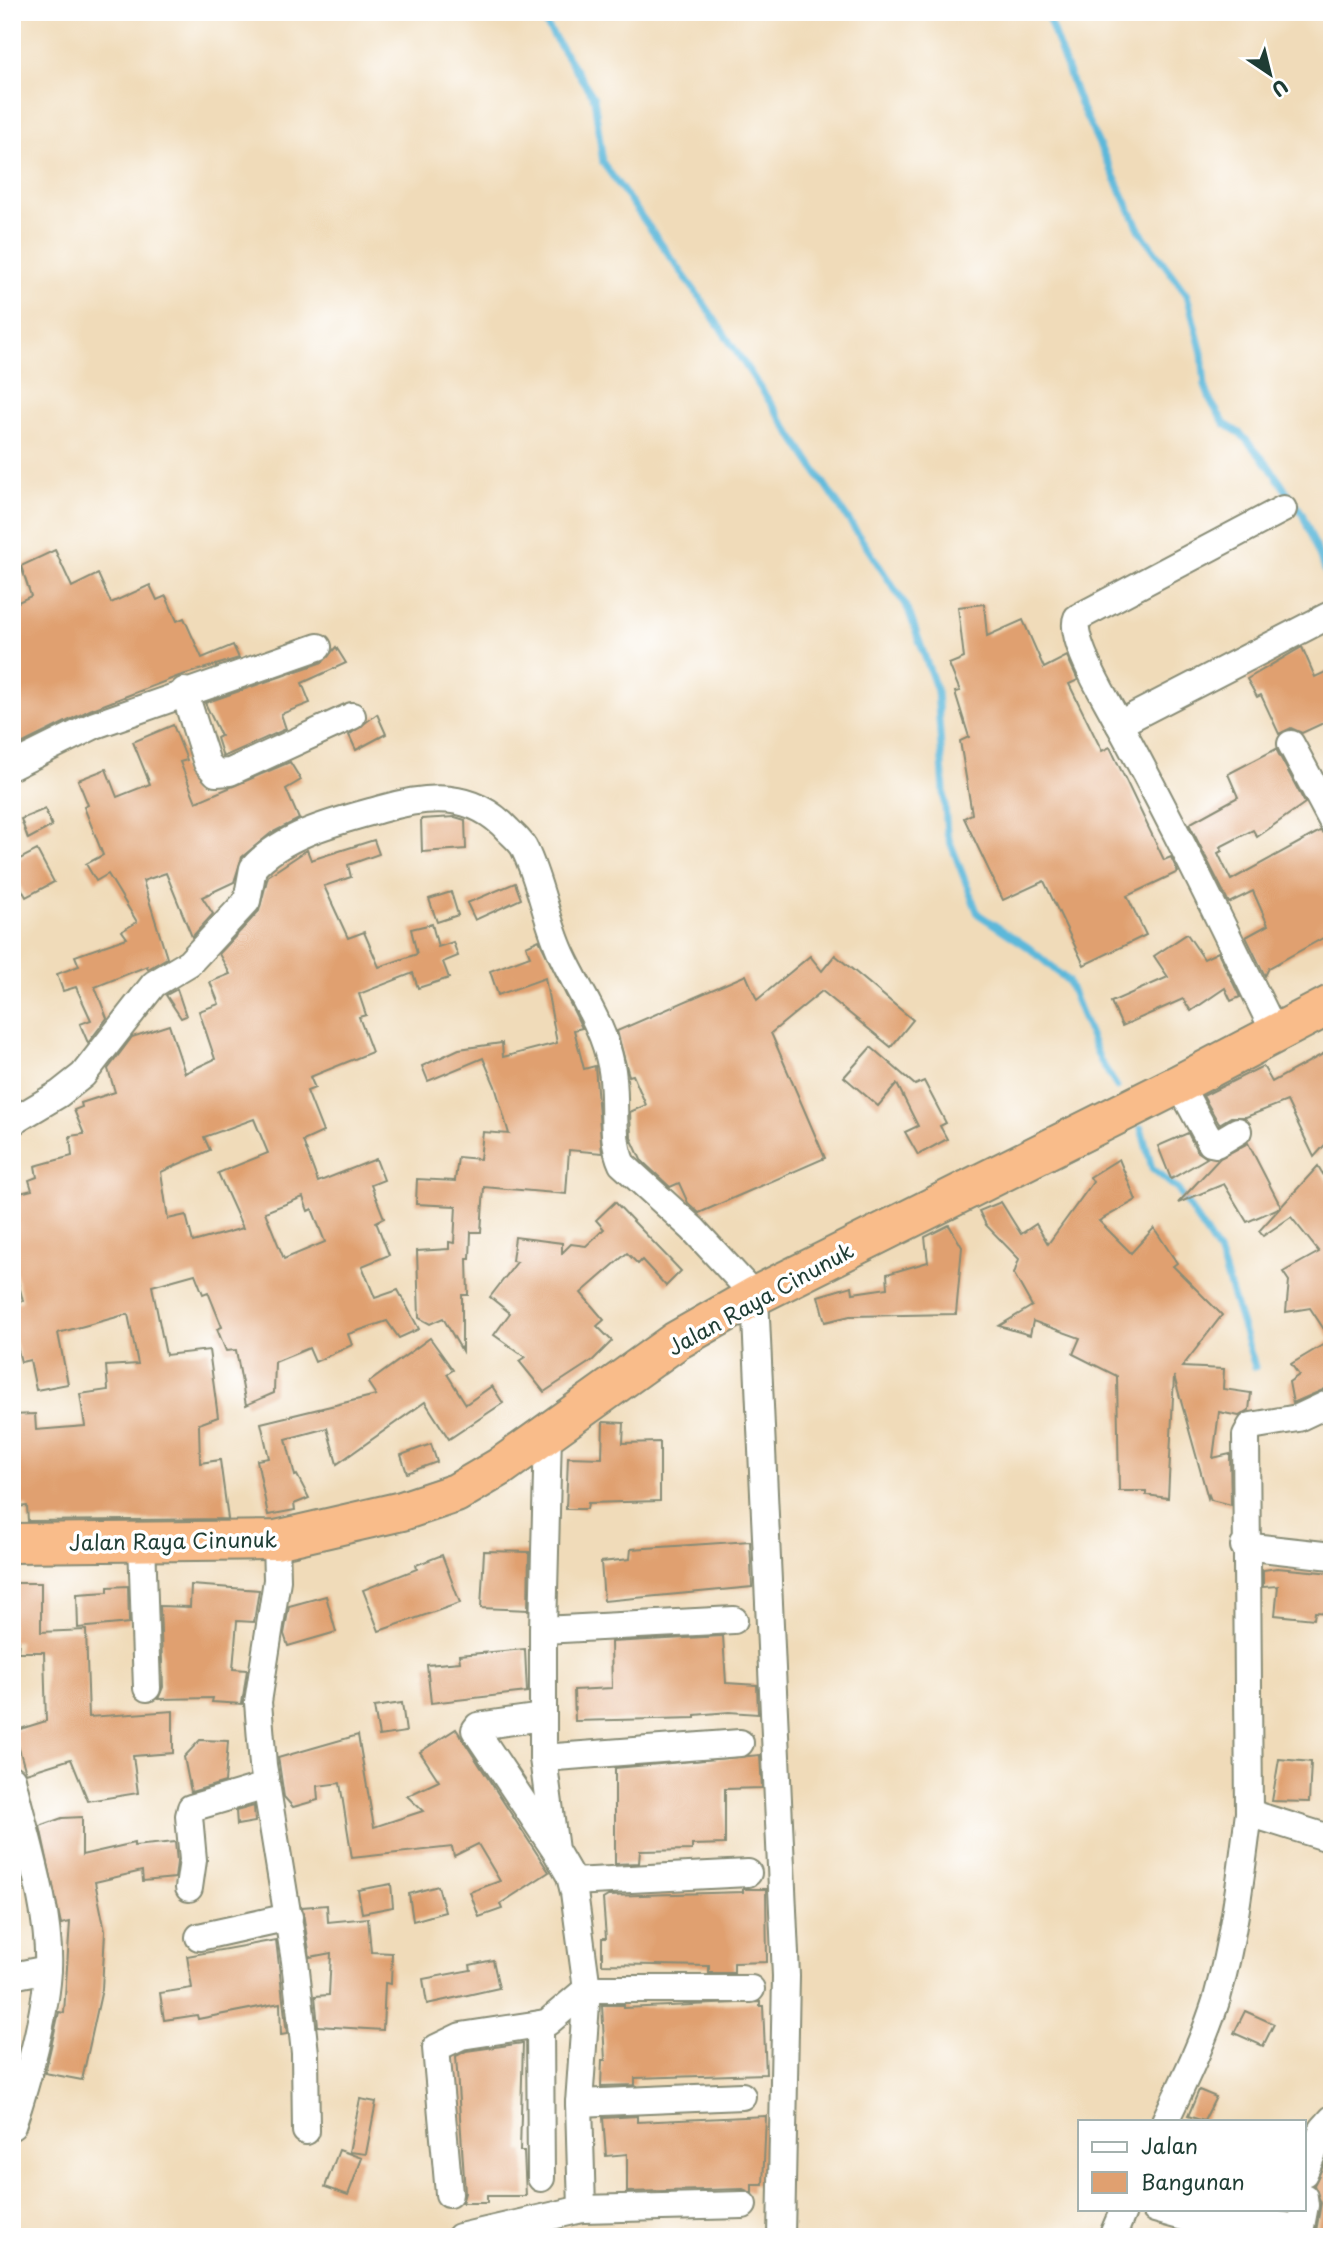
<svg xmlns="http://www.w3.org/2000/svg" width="1344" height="2249" viewBox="0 0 1344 2249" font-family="'Playpen Sans',sans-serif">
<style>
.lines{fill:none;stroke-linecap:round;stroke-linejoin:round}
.stream{stroke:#5cb8da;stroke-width:7}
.building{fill:#e0a070;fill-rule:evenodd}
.minor-casing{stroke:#888c76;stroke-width:30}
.highway-casing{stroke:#888c76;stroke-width:42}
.minor{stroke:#fff;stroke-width:26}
.highway{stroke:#f9bc8a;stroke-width:38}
.labels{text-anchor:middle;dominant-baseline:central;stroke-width:7;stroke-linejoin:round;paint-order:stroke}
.street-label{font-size:21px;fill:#1f3d34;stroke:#fff}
</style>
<rect width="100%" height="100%" fill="#fff"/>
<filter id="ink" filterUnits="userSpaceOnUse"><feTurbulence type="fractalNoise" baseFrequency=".0143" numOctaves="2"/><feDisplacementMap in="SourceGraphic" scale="14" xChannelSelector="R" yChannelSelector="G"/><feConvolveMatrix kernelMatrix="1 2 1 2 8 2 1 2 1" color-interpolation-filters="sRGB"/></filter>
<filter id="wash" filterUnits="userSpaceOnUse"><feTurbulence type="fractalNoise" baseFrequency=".00686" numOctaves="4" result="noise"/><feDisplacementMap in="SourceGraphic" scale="28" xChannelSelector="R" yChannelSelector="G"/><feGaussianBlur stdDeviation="1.57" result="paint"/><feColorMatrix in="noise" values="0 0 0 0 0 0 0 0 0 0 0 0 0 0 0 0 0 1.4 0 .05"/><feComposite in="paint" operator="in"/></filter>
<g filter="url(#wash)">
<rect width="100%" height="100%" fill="#f0dbb9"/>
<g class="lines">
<g class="stream">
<polyline points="538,12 594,98 603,163 703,302 908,609 937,691 947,834 978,914 1028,947 1068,981 1100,1060 1117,1087"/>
<polyline points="1046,12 1080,104 1140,231 1187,295 1202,353 1205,386 1211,402 1225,424 1241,434 1268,465 1302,513 1332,588"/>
<polyline points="1141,1128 1152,1168 1178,1190 1220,1255 1255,1367"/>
</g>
</g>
<g id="blocks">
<g class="building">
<polygon points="55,550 72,587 98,574 111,603 150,585 157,600 166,596 177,621 184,618 202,658 233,645 239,658 179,676 90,710 13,748 12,605 31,596 21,566"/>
<polygon points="984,604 987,636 1023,620 1044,668 1067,656 1078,680 1069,684 1102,751 1110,747 1164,860 1171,857 1178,872 1127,896 1146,935 1084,965 1044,881 1003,900 964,818 972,814 960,741 969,737 955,692 960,691 949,664 964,658 958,607"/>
<polygon points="336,647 346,663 302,683 310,703 281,714 286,729 223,757 217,738 221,736 205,703 323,662"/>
<polygon points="1302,647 1315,677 1332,669 1332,719 1302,733 1291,728 1279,734 1261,695 1257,697 1247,679"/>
<polygon points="377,714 386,734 356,750 349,735"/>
<polygon points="173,725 187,760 180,762 196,802 290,762 301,780 286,789 299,819 271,833 242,857 234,882 202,897 213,914 192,937 166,873 143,881 167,958 148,969 147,966 95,987 107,1018 88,1043 80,1024 91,1020 76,987 63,991 57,974 79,966 75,956 127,938 122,931 137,922 108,874 96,881 86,864 103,855 84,807 88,805 78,780 106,769 117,797 150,784 133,742"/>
<polygon points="1276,749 1305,803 1257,837 1253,830 1220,847 1222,851 1218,853 1231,880 1320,831 1332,837 1332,933 1269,968 1265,976 1246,937 1268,925 1253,891 1229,903 1189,824 1238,797 1228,774"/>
<polygon points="45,809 52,826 28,839 21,819"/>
<polygon points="455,817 465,820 466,849 422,852 421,819"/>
<path d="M374,840L379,854L348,865L351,877L324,886L348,938L364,932L379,967L417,954L411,929L432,924L438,947L453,942L458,956L443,962L449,978L418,988L413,973L359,994L366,1015L359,1017L372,1052L310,1077L315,1088L307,1091L323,1132L303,1141L318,1182L376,1159L384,1180L371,1185L384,1218L376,1222L389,1255L362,1266L375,1298L398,1290L419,1329L399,1338L387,1321L348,1334L352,1345L315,1362L309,1348L275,1362L274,1393L246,1405L236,1350L226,1351L217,1329L222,1327L208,1292L203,1294L195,1274L152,1286L166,1355L209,1350L218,1417L199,1424L200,1463L220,1460L228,1519L28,1521L27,1506L12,1507V1415L35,1414L36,1430L85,1426L80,1394L108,1390L106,1366L138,1364L128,1314L58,1333L68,1384L36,1390L30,1360L21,1362L15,1339L12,1340V1303L23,1301L12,1258V1195L32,1190L29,1180L37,1177L35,1166L72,1156L70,1136L84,1134L74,1110L82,1107L81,1103L115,1092L108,1069L132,1037L169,1025L185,1073L215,1059L199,1011L219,1004L210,982L230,974L219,954L259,911L268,876L307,850L311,860ZM254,1119L268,1153L218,1173L243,1228L193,1242L186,1215L168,1219L161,1172L210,1150L204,1137ZM303,1197L308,1211L312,1209L325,1242L284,1259L265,1212Z"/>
<polygon points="37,850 54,882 26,897 12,871 12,863"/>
<polygon points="515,883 521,899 475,920 467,903"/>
<polygon points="451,892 458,915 437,922 429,899"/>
<polygon points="1187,934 1204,959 1218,952 1240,997 1231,1001 1225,988 1191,1011 1183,999 1122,1026 1111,1002 1168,977 1154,956"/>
<polygon points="539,940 582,1028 574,1030 584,1069 595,1066 602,1153 569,1150 566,1194 484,1187 481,1232 471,1232 470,1259 467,1259 468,1295 462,1295 462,1351 443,1318 430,1324 419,1318 417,1251 449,1249 449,1242 454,1243 456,1206 416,1204 417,1179 455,1181 458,1157 480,1159 483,1132 509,1134 495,1086 483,1058 428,1081 422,1066 459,1049 502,1043 503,1057 557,1043 545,978 498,995 490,971 530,956 526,946"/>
<polygon points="835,955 913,1020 891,1047 822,991 771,1033 825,1158 699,1213 688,1203 679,1183 670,1187 641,1160 631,1138 630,1112 646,1105 633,1075 629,1076 617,1031 746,975 757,1000 810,956 822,971"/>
<polygon points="177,989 186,1016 181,1018 166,995"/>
<polygon points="871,1047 915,1085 924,1081 946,1123 940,1126 947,1139 918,1155 905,1132 918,1126 897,1084 878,1106 844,1077"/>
<polygon points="1332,1049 1332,1137 1314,1157 1287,1101 1246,1117 1231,1117 1219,1124 1203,1096 1263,1066 1272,1082"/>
<polygon points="1188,1133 1197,1151 1207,1158 1171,1179 1158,1146"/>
<polygon points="1248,1143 1281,1207 1247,1222 1224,1184 1178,1203 1220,1158"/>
<polygon points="1119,1159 1136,1200 1099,1221 1131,1253 1154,1228 1177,1263 1173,1266 1222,1315 1182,1367 1224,1369 1223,1389 1251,1393 1249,1410 1239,1416 1219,1412 1213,1458 1230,1454 1231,1505 1211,1500 1209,1495 1208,1498 1174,1376 1168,1498 1146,1495 1146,1491 1119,1491 1117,1376 1073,1354 1080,1338 1033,1321 1030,1335 999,1326 1032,1306 1014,1274 1019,1259 986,1225 979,1211 1001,1202 1021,1234 1036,1224 1048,1244 1093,1182 1090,1177"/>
<polygon points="1318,1166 1332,1189 1332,1386 1293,1403 1289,1382 1299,1375 1291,1364 1331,1340 1310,1308 1286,1312 1289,1281 1283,1272 1319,1252 1291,1217 1263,1236 1259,1231"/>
<polygon points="615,1202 681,1271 666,1286 642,1260 638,1264 627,1253 581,1293 604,1320 597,1326 612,1341 593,1360 544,1392 519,1361 525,1357 494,1335 510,1313 490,1297 517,1262 512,1261 515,1237 562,1243 562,1253 571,1244 586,1246 604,1229 596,1220"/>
<polygon points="949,1225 962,1247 956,1314 850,1316 825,1322 818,1296 852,1286 853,1293 888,1288 887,1274 928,1262 925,1237"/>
<polygon points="430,1338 453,1370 447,1374 466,1404 492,1386 503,1403 449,1439 425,1402 337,1464 327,1428 286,1439 295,1476 297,1475 309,1498 294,1504 295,1510 268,1515 257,1460 269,1458 261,1423 376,1395 368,1383"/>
<polygon points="603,1422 624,1423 623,1443 660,1442 660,1501 588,1503 587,1509 566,1509 568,1457 602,1458"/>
<polygon points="431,1444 437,1462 407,1473 401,1455"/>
<polygon points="750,1541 752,1587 604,1601 601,1562 630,1559 631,1549"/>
<polygon points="484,1551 529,1552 528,1610 481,1608"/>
<polygon points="442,1555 460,1603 379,1631 363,1590 417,1569 416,1565"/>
<polygon points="1277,1568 1332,1573 1332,1613 1315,1612 1314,1619 1275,1615 1278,1586 1263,1587 1263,1570"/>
<polygon points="12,1583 41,1583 41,1632 86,1630 89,1717 173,1711 173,1753 133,1756 138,1793 88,1801 71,1759 26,1773 14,1731 46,1721 44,1652 18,1652 19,1641 12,1641"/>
<polygon points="191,1585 259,1590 254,1622 237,1621 233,1669 247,1670 242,1704 212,1702 213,1698 158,1699 163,1687 160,1606 190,1607"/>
<polygon points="128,1586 129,1623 78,1628 77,1594 108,1592 108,1587"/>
<polygon points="326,1596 336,1632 288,1646 284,1634 289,1606"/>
<polygon points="723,1636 726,1683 757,1685 758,1714 729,1712 695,1715 695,1718 575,1721 574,1690 612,1688 611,1642"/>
<polygon points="525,1649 527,1692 431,1703 427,1665 460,1662 459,1655"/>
<polygon points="402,1703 406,1732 379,1736 374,1707"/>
<polygon points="456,1729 549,1872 500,1904 502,1909 479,1917 470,1892 500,1881 478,1844 454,1856 452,1847 352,1858 340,1783 317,1786 318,1800 293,1807 284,1797 279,1763 278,1758 358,1735 374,1827 423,1811 407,1796 439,1781 420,1752"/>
<polygon points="200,1740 228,1741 225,1782 191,1792 184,1757"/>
<polygon points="760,1755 762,1788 725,1789 725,1844 692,1845 692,1850 640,1851 639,1863 615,1864 615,1768"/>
<polygon points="1279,1759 1311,1762 1309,1802 1272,1801"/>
<polygon points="254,1806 255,1822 237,1825 236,1811"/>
<polygon points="82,1817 82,1855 134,1843 134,1846 175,1842 177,1862 175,1878 143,1881 142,1871 95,1882 105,1931 102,1989 82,2080 45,2073 59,2012 64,2013 70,1922 61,1924 40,1826 62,1818"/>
<polygon points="391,1884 393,1907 362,1913 358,1890"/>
<polygon points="438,1886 445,1912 413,1921 409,1894"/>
<polygon points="743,1889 766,1889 767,1962 734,1963 734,1973 709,1973 709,1966 602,1964 602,1938 606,1938 603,1899 608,1896 743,1892"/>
<polygon points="327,1905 328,1922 368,1918 371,1952 392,1953 391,1984 385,1983 383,2030 318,2026 315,1996 329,1995 331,1953 310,1957 302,1907"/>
<polygon points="276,1940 287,2034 281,2035 280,2003 198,2019 197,2015 164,2020 160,1993 192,1988 187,1956"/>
<polygon points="493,1960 499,1988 427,2004 423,1979 471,1970 470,1965"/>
<polygon points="760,2002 760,2006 763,2006 766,2074 635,2078 635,2085 601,2086 602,2060 605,2060 602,2005 624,2005 624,2008"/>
<polygon points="1245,2011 1274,2024 1263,2046 1234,2033"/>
<polygon points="523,2043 520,2151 524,2151 526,2196 487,2196 487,2203 462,2203 465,2193 456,2056 466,2051"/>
<polygon points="1199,2090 1216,2097 1204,2121 1188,2116"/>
<polygon points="360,2099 376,2102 366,2154 349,2152"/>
<polygon points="637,2116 637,2122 766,2116 763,2185 752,2185 752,2193 743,2189 627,2192 627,2154 606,2156 603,2118"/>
<polygon points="1332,2148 1332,2237 1315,2237 1321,2203 1314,2185"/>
<polygon points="339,2150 362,2158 348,2195 325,2187"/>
</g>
</g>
</g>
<g filter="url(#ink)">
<use href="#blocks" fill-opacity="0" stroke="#888c76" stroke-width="2"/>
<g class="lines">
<g class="minor-casing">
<g id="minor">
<polyline points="184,691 207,763 216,773 230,772 352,716"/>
<polyline points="1119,724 1328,616"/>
<polyline points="1291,744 1332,821"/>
<polyline points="12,766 95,725 318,647"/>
<path d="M1275,1033C1219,918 1163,803 1101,691C1093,676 1070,633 1077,618L1283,509"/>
<polyline points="1179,1084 1211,1143 1216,1144 1238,1131"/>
<path d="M12,1122L59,1094L83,1075L154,984L189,963L247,901L253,868C283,834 338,821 381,809C428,795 472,791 508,830C514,836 522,842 525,850C541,883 546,921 562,955C579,992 603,1024 611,1065C618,1096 609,1137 622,1164L693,1229L755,1296L786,1976L781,2237"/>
<polyline points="548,1434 543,1630 543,1758 555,1850 570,1876 574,1892 587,1989 579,2103 582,2209"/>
<polyline points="276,1540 277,1580 258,1702 263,1765 295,1961 305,2053 306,2131"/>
<polyline points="142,1542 147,1688"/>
<polyline points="1244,1546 1332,1556"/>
<polyline points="543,1630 734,1620"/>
<polyline points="543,1717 478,1726 475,1730 553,1847"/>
<polyline points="543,1758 740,1743"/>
<path d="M12,1779C25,1835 51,1912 48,1969C46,2014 27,2082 12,2126"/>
<polyline points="1249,1813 1332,1839"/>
<polyline points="572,1882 748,1873"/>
<polyline points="189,1888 193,1860 189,1816 191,1808 266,1786"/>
<polyline points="199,1937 289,1917"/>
<polyline points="12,1976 48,1969"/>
<polyline points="579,2103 742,2096"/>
<path d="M1165,2121C1184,2081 1204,2040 1217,1998C1234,1937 1241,1875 1249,1813L1246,1435L1251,1426L1298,1418L1332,1402"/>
<polyline points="1304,2173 1323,2129 1332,2119"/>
<polyline points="541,2178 540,2024 548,2022 587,1989 751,1989"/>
<polyline points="449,2194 436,2048 461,2036 540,2024"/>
<polyline points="1155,2209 1219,2227 1250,2221 1300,2228"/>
<polyline points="460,2237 582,2209 743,2205"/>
<polyline points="1112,2237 1124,2209"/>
<polyline points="1299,2237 1305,2205 1304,2197"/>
</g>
</g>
<g class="highway-casing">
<polyline id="highway" points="12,1543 276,1540 402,1511 456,1493 500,1467 676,1341 755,1296 1179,1084 1332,1004"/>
</g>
<use href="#minor" class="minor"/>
<use href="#highway" class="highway"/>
</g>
</g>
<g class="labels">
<g class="street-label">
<text transform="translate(760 1298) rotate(-29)">Jalan Raya Cinunuk</text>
<text transform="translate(173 1540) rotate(-1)">Jalan Raya Cinunuk</text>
</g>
</g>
<rect width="1344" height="2249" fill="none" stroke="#fff" stroke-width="42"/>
<rect x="1078" y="2120" width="228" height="91" fill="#ffffff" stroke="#a5b1ae" stroke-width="2"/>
<rect x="1092" y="2142" width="35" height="10" fill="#ffffff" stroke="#a5b1ae" stroke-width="2"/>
<text x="1141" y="2154" font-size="21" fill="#1f3d34">Jalan</text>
<rect x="1092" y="2172" width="35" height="21" fill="#e0a070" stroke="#a5b1ae" stroke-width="2"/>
<text x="1141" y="2190" font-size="21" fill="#1f3d34">Bangunan</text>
<g transform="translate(1270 74) rotate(145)" stroke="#ffffff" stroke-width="5" paint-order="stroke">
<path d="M0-5L12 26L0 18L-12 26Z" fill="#1f3d34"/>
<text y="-10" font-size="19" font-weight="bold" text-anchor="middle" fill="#1f3d34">U</text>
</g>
</svg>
